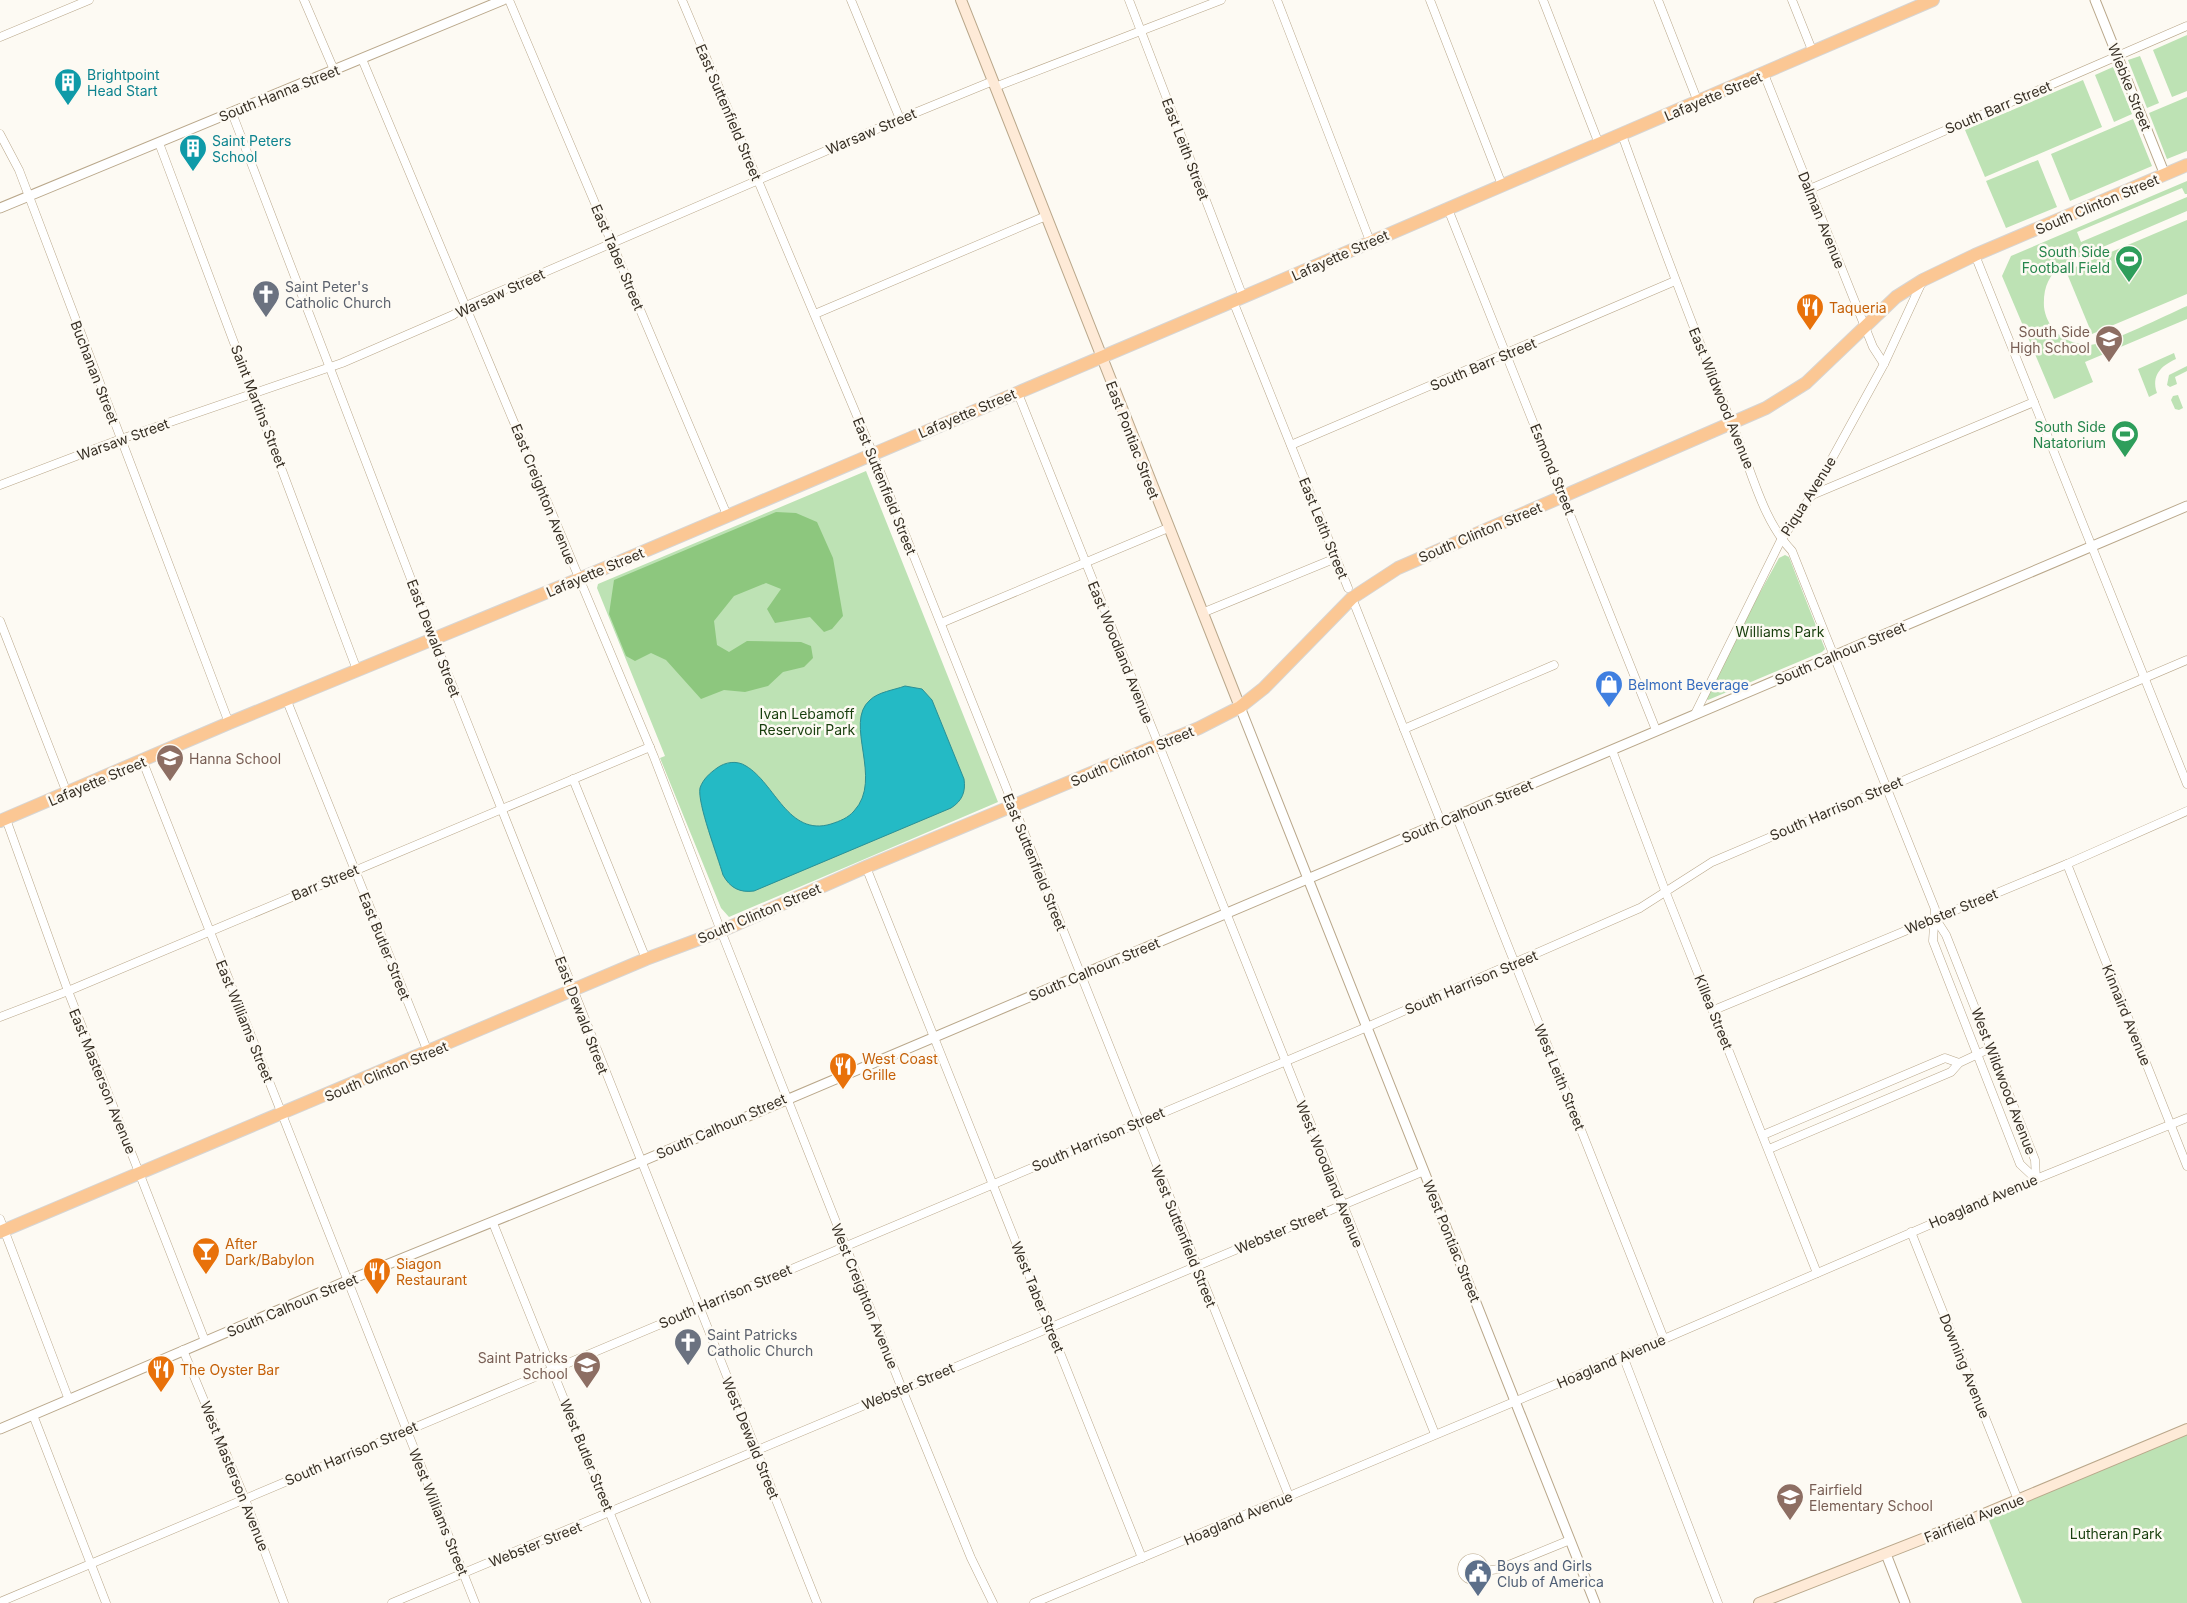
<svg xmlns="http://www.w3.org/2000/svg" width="2187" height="1603" viewBox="0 0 2187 1603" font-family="Inter,sans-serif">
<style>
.green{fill:#bde2b4}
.forest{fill:#8dc77e}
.water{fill:#24bac5;stroke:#2a9095}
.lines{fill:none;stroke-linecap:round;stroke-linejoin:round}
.minor-casing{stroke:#b9a78a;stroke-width:9}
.tertiary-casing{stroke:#b9a78a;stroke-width:11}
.secondary-casing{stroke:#b9a78a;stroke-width:12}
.trunk-casing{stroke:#d7d5d3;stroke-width:14}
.minor{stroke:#fff;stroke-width:8}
.tertiary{stroke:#fff;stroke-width:9}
.secondary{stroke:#feead7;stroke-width:10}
.trunk{stroke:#fbc794;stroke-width:12}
.labels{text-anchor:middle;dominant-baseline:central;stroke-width:5;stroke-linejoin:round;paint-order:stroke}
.culture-label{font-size:14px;fill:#0d838f;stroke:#fdfaf3;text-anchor:start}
.street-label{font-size:14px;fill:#372f24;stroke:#fdfaf3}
.leisure-label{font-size:14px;fill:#27864d;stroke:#fdfaf3;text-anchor:end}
.worship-label{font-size:14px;fill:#5b616d;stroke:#fdfaf3;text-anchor:start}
.food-label{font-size:14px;fill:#c56008;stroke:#fdfaf3;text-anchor:start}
.education-label{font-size:14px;fill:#785e54;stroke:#fdfaf3;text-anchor:end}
.park-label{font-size:14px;fill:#183e0d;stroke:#fdfaf3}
.shop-label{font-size:14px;fill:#366cbe;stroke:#fdfaf3;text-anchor:start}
.service-label{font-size:14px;fill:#4e5e75;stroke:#fdfaf3;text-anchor:start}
</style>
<rect width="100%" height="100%" fill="#fdfaf3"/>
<g class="green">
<polygon points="2187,35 2187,91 2172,97 2153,50"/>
<polygon points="2140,56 2159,103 2147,108 2128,60"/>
<polygon points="2113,67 2132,114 2114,122 2095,75"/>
<polygon points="2083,80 2102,127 1985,177 1965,130"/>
<polygon points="2187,97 2187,151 2167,159 2149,113"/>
<polygon points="2133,119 2152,166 2070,201 2051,154"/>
<polygon points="2038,160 2057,207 2006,228 1986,181"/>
<path d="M2187,181V194H2185L2182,188L2077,232L2081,242L2187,197V211L2063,264C2048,275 2043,289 2044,307C2045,316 2049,324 2055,331C2064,340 2077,345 2090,345C2112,343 2164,316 2187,306V319L2085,362L2093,382L2054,399L2002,276L2011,256Z"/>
<polygon points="2187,220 2187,294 2092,334 2066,271"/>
<path d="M2174,353L2176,359C2161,366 2151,375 2157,393L2149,397L2138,369Z"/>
<polygon points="2187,366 2187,371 2175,377 2177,384 2170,387 2167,385 2169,375"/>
<polygon points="2178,395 2183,408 2179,410 2175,409 2171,400 2173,396"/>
<polygon points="866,471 998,802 729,917 721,908 660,758 665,756 597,588 598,584"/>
<polygon points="1785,555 1789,557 1825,649 1822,652 1708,700 1705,698 1704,694 1779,558"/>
<polygon points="2187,1429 2187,1603 2022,1603 1986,1513"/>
</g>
<polygon class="forest" points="776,512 796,513 817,522 833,558 843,616 832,629 824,632 810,617 775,623 767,609 781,589 766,583 734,596 714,621 717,645 729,652 747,641 801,642 811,646 813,658 804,667 783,672 768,686 745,692 724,690 701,699 666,660 651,653 635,661 626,656 609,614 614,580"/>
<path class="water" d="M905,686L922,689L932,700L964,779C966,792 962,801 951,808L754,891C740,893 730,888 723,875C718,857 697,803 700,788C703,779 710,773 717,768C725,762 737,760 746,766C775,783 788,837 831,824C840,821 848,818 854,811C884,779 843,723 870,700C878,692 894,690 905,686Z"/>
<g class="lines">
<g class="minor-casing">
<g id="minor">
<polyline points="304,0 334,70"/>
<polyline points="509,0 727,515"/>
<polyline points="682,0 873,454 1289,1496"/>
<polyline points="851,0 900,119"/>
<polyline points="1129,0 1243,297"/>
<polyline points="1277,0 1370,241"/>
<polyline points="1430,0 1502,185"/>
<polyline points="1543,0 1599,144"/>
<polyline points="1658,0 1698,102"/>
<polyline points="1792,0 1812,50"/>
<polyline points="0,37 89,0"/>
<polyline points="362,59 654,757 721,931 906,1399 971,1558 993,1603"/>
<polyline points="1764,74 1873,347 1884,364"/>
<polyline points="995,87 1221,0"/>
<polyline points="232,113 434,639 817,1603"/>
<polyline points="0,134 19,170 229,723"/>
<path d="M1622,135C1659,237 1697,338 1738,439C1753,476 1764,522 1792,551L1935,909L1933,941L2020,1164L2036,1179"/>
<polyline points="159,143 357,670"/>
<polyline points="1810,189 2187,26"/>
<polyline points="1448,209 1656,730"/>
<polyline points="1975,255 2187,784"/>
<polyline points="1233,301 1348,588"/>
<polyline points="815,314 1046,216"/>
<polyline points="1017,391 1435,1434"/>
<polyline points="1291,445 1675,281"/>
<polyline points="0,485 121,439 342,363 453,315 466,306 900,119 993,81"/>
<polyline points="1812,495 2034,402"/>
<polyline points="1352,598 1441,822"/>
<polyline points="1202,613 1336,558"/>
<polyline points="0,621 67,793"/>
<polyline points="941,623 1168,528"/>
<polyline points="287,701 428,1052"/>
<polyline points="1695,714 1781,540 1812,495 1884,364 1922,282"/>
<polyline points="1404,729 1554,665"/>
<polyline points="1612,750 1666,893 1817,1273"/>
<polyline points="143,762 475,1603"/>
<polyline points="573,779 646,959"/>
<polyline points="1456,815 1664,1339"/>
<polyline points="6,819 68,991 205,1341"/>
<polyline points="2067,864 2187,1166"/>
<polyline points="866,867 1142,1558"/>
<polyline points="1935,918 1946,935 2035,1160 2036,1179"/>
<polyline points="1714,1010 2067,864 2187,811"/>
<polyline points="0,1017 68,991 650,747"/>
<polyline points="1763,1135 1945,1058 1959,1063"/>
<polyline points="1769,1149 1951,1072 1959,1063 1991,1048"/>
<polyline points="0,1219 69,1400"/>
<polyline points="493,1223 646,1603"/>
<polyline points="1911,1232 2018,1500"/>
<polyline points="183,1350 245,1499 284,1603"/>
<polyline points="1623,1356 1718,1603"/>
<polyline points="33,1415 106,1603"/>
<circle cx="1473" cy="1569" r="11"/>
<polyline points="1484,1571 1499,1569 1570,1540"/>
<polyline points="0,1602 1367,1027 1640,908 1712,862 2187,660"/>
<polyline points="392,1603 1424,1171"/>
<polyline points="1034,1603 1664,1339 2036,1179 2187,1118"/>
</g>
</g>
<g class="tertiary-casing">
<g id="tertiary">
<polyline points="2095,0 2165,175"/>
<polyline points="0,208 503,0"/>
<polyline points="1240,707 1595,1603"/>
<polyline points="0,1429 349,1280 640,1162 2187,506"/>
<polyline points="1886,1554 1905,1603"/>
</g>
</g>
<g class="secondary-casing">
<g id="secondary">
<polyline points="961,0 1240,707"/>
<polyline points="1759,1603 1948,1529 2187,1429"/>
</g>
</g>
<g class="trunk-casing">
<g id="trunk">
<polyline points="0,821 229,723 579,579 1243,297 1933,0"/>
<polyline points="0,1232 646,959 721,931 866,867 1199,728 1240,707 1264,688 1352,598 1398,568 1766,408 1806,383 1896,297 1923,280 1975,255 2187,165"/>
</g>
</g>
<use href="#minor" class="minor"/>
<use href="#tertiary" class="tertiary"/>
<use href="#secondary" class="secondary"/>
<use href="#trunk" class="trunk"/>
</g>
<defs>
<g id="building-pin" transform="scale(1.4375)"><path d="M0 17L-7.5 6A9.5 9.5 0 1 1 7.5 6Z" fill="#0f9aa8" stroke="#fdfaf3"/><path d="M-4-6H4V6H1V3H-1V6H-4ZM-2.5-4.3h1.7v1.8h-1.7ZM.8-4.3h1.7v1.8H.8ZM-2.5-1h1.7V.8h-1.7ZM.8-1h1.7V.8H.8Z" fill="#fff"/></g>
<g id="stadium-pin" transform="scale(1.4375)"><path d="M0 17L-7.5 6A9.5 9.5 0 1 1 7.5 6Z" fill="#2e9e5b" stroke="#fdfaf3"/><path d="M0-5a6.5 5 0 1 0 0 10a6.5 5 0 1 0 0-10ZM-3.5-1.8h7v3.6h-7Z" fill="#fff"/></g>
<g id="church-pin" transform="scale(1.4375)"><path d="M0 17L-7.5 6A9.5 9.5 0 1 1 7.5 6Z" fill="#6b7280" stroke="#fdfaf3"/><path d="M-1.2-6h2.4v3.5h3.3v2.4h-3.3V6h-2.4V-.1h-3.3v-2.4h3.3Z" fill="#fff"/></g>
<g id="restaurant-pin" transform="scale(1.4375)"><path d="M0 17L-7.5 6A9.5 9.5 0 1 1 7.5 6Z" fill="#e8710a" stroke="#fdfaf3"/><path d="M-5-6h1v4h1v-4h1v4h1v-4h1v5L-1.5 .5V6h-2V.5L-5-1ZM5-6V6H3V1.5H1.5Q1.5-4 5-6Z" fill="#fff"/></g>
<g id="school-pin" transform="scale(1.4375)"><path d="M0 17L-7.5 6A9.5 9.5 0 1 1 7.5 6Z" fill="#8d6e63" stroke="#fdfaf3"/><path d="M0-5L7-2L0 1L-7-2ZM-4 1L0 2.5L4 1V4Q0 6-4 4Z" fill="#fff"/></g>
<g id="shop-pin" transform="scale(1.4375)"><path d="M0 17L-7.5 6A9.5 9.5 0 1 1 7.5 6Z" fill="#3f7fe0" stroke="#fdfaf3"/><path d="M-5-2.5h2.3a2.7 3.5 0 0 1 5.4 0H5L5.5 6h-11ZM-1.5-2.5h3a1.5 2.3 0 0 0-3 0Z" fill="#fff"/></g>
<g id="bar-pin" transform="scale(1.4375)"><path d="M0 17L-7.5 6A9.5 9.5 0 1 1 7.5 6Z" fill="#e8710a" stroke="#fdfaf3"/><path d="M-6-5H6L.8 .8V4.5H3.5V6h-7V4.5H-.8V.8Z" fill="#fff"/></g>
<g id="civic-pin" transform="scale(1.4375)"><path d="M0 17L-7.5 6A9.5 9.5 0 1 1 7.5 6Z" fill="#5c6f8a" stroke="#fdfaf3"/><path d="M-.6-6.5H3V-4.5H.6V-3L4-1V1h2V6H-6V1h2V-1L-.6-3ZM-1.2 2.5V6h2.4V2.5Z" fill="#fff"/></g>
</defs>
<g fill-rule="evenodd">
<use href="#building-pin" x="68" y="82"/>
<use href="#building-pin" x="193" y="148"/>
<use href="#stadium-pin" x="2129" y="259"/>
<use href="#church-pin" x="266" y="294"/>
<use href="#restaurant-pin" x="1810" y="307"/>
<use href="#school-pin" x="2109" y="339"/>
<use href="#stadium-pin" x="2125" y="434"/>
<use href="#shop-pin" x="1609" y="684"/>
<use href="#school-pin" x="170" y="758"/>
<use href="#restaurant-pin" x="843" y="1066"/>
<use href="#bar-pin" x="206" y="1251"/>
<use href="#restaurant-pin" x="377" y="1271"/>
<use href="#church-pin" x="688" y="1342"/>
<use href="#school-pin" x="587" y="1365"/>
<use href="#restaurant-pin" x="161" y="1369"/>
<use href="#school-pin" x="1790" y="1497"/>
<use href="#civic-pin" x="1478" y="1573"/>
</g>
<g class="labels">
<g class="culture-label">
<text x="87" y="74">Brightpoint<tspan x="87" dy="16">Head Start</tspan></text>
<text x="212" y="140">Saint Peters<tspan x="212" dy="16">School</tspan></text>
</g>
<g class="street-label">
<text transform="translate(2130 87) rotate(68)">Wiebke Street</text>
<text transform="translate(279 93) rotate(-22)">South Hanna Street</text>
<text transform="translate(1713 96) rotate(-23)">Lafayette Street</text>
<text transform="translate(1998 107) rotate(-23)">South Barr Street</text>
<text transform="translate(729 112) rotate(67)">East Suttenfield Street</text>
<text transform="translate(871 131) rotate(-23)">Warsaw Street</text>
<text transform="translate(1186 149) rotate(69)">East Leith Street</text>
<text transform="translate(2097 204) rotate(-23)">South Clinton Street</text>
<text transform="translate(1822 220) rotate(68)">Dalman Avenue</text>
<text transform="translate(1340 255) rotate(-24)">Lafayette Street</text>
<text transform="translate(618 257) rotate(67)">East Taber Street</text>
<text transform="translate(500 293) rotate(-25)">Warsaw Street</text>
<text transform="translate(1483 364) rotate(-23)">South Barr Street</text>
<text transform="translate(95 372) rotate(69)">Buchanan Street</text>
<text transform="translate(1722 398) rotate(68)">East Wildwood Avenue</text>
<text transform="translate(259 406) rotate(69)">Saint Martins Street</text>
<text transform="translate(967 413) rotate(-23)">Lafayette Street</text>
<text transform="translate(123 439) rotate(-20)">Warsaw Street</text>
<text transform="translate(1133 440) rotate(69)">East Pontiac Street</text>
<text transform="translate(1553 469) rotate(68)">Esmond Street</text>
<text transform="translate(885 486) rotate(68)">East Suttenfield Street</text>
<text transform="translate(544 494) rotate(68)">East Creighton Avenue</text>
<text transform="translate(1808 496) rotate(-58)">Piqua Avenue</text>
<text transform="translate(1324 528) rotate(68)">East Leith Street</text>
<text transform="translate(1480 532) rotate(-23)">South Clinton Street</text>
<text transform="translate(595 572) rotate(-23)">Lafayette Street</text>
<text transform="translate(434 638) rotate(69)">East Dewald Street</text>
<text transform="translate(1121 652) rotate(68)">East Woodland Avenue</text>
<text transform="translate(1840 653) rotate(-23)">South Calhoun Street</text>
<text transform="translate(1132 756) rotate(-23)">South Clinton Street</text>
<text transform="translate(97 781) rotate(-23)">Lafayette Street</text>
<text transform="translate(1836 808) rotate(-23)">South Harrison Street</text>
<text transform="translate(1467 811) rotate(-23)">South Calhoun Street</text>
<text transform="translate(1035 862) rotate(68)">East Suttenfield Street</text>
<text transform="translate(325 882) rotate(-23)">Barr Street</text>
<text transform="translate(1951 911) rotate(-22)">Webster Street</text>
<text transform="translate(759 913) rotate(-23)">South Clinton Street</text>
<text transform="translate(385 946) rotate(68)">East Butler Street</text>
<text transform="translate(1094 969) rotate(-23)">South Calhoun Street</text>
<text transform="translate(1471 982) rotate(-23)">South Harrison Street</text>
<text transform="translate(1714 1012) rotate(68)">Killea Street</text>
<text transform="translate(582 1015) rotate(69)">East Dewald Street</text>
<text transform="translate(2127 1015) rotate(68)">Kinnaird Avenue</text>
<text transform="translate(245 1021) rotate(68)">East Williams Street</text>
<text transform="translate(386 1071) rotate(-23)">South Clinton Street</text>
<text transform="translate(1560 1077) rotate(68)">West Leith Street</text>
<text transform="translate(103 1081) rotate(68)">East Masterson Avenue</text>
<text transform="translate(2004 1081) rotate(69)">West Wildwood Avenue</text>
<text transform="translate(721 1126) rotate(-24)">South Calhoun Street</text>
<text transform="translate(1098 1139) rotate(-23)">South Harrison Street</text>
<text transform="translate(1330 1174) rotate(68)">West Woodland Avenue</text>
<text transform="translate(1983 1201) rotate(-23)">Hoagland Avenue</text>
<text transform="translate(1281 1230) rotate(-23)">Webster Street</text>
<text transform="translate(1184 1236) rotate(68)">West Suttenfield Street</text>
<text transform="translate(1452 1241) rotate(68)">West Pontiac Street</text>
<text transform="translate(725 1296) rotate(-23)">South Harrison Street</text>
<text transform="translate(865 1296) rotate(68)">West Creighton Avenue</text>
<text transform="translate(1038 1297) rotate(68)">West Taber Street</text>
<text transform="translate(292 1305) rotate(-23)">South Calhoun Street</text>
<text transform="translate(1611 1361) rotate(-23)">Hoagland Avenue</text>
<text transform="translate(1965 1366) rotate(68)">Downing Avenue</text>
<text transform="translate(908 1386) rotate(-23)">Webster Street</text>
<text transform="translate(751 1438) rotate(68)">West Dewald Street</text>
<text transform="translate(351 1453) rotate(-23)">South Harrison Street</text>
<text transform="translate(587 1455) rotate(68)">West Butler Street</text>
<text transform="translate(235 1476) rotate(68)">West Masterson Avenue</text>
<text transform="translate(439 1512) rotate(68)">West Williams Street</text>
<text transform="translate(1238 1518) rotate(-23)">Hoagland Avenue</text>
<text transform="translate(1974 1518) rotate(-22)">Fairfield Avenue</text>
<text transform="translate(535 1544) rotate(-22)">Webster Street</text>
</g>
<g class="leisure-label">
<text x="2110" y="251">South Side<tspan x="2110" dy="16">Football Field</tspan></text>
<text x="2106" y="426">South Side<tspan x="2106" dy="16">Natatorium</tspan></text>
</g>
<g class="worship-label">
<text x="285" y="286">Saint Peter's<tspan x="285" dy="16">Catholic Church</tspan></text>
<text x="707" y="1334">Saint Patricks<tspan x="707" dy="16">Catholic Church</tspan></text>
</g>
<g class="food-label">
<text x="1829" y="307">Taqueria</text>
<text x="862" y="1058">West Coast<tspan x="862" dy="16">Grille</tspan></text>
<text x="225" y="1243">After<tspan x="225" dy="16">Dark/Babylon</tspan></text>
<text x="396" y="1263">Siagon<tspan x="396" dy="16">Restaurant</tspan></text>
<text x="180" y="1369">The Oyster Bar</text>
</g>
<g class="education-label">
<text x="2090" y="331">South Side<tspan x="2090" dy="16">High School</tspan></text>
<text x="189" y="758" text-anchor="start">Hanna School</text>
<text x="568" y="1357">Saint Patricks<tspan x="568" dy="16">School</tspan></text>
<text x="1809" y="1489" text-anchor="start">Fairfield<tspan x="1809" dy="16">Elementary School</tspan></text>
</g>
<g class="park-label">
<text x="1780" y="631">Williams Park</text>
<text x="807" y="713">Ivan Lebamoff<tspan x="807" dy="16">Reservoir Park</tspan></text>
<text x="2116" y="1533">Lutheran Park</text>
</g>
<g class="shop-label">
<text x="1628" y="684">Belmont Beverage</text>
</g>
<g class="service-label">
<text x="1497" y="1565">Boys and Girls<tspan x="1497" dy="16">Club of America</tspan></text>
</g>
</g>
</svg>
